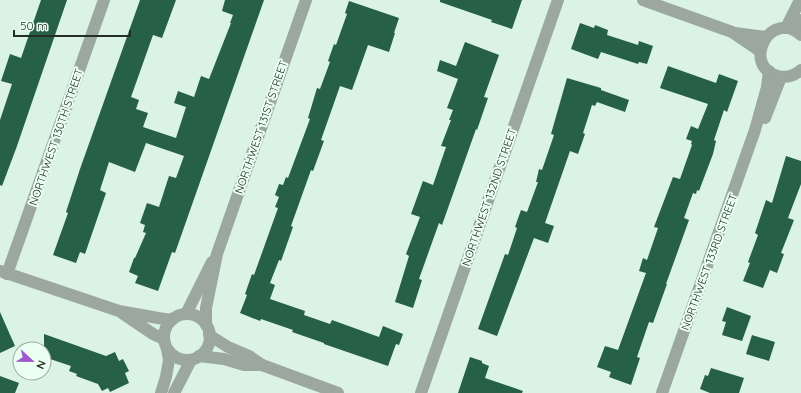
<svg xmlns="http://www.w3.org/2000/svg" width="801" height="393" viewBox="0 0 801 393" font-family="Quicksand,sans-serif">
<style>
.building{fill:#266045}
.lines{fill:none;stroke-linecap:round;stroke-linejoin:round}
.street{stroke:#9ca7a0;stroke-width:12}
.labels{text-anchor:middle;dominant-baseline:central;stroke-width:4;stroke-linejoin:round;paint-order:stroke}
.street-label{font-size:11px;fill:#242d28;stroke:#ebfff3}
</style>
<rect width="100%" height="100%" fill="#daf3e4"/>
<g class="building">
<polygon points="41,0 67,0 17,146 2,186 0,185 0,120 12,84 1,81 10,54 21,58"/>
<polygon points="140,0 176,0 162,38 153,35 131,97 139,100 136,109 148,113 143,127 176,138 186,107 174,103 178,91 194,97 201,76 209,79 231,23 230,23 233,15 222,11 225,0 264,0 175,253 172,252 158,291 135,283 138,276 129,272 134,258 135,258 146,233 143,232 145,225 140,223 147,203 159,207 169,176 176,178 184,156 146,143 135,172 109,162 100,190 106,193 85,254 80,252 76,263 53,255 68,213 66,212 80,169"/>
<polygon points="440,0 522,0 512,29 491,22 492,20 440,2"/>
<polygon points="349,1 399,18 394,33 395,33 389,52 368,45 352,90 340,86 321,140 324,141 313,171 311,170 291,226 293,227 281,261 279,260 270,283 275,285 270,299 305,311 304,315 330,324 332,320 379,337 383,326 403,334 399,345 396,344 388,366 324,344 324,343 292,332 293,330 261,319 260,321 240,313 247,295 245,294 252,274 254,275 278,208 275,207 279,197 275,195 279,184 283,185 286,177 288,178 310,119 308,118 317,88 320,89 330,62 328,61 334,44 336,45 347,14 345,13"/>
<polygon points="580,23 594,28 595,25 608,30 607,35 638,45 639,41 653,46 647,64 639,62 638,64 601,52 598,59 571,49"/>
<polygon points="465,42 499,55 484,97 488,98 477,130 476,129 442,225 439,223 419,279 422,280 413,308 395,302 409,256 406,254 420,217 411,214 423,181 433,185 446,147 441,146 451,120 449,120 453,110 447,108 458,79 437,71 440,60 456,66"/>
<polygon points="668,66 716,83 719,74 738,81 727,112 724,110 714,140 716,141 713,154 699,191 697,190 696,194 693,193 684,218 689,220 666,284 667,284 653,323 649,322 637,357 640,358 631,385 609,377 611,372 597,367 605,346 618,350 646,273 639,271 643,258 647,260 658,228 654,227 673,177 680,179 692,145 691,144 692,141 686,139 691,126 698,129 708,104 660,88"/>
<polygon points="567,78 601,88 601,90 629,100 625,112 597,102 595,106 592,105 583,133 585,134 578,154 570,151 545,223 554,226 548,243 534,238 497,336 478,329 505,254 508,255 517,228 515,227 521,210 527,212 538,182 536,182 539,169 542,170 554,135 551,134"/>
<polygon points="786,156 801,161 801,184 788,218 794,220 781,253 784,254 777,273 770,270 763,288 743,281 750,263 748,262 758,235 755,233 766,200 772,203"/>
<polygon points="727,307 751,316 742,341 722,335 726,322 722,321"/>
<polygon points="0,312 15,346 0,353"/>
<polygon points="44,334 106,356 115,352 119,361 123,359 129,371 125,373 129,383 110,392 108,388 102,391 98,384 76,376 77,374 69,371 71,366 44,357"/>
<polygon points="752,335 775,342 769,361 746,354"/>
<polygon points="470,357 482,361 482,363 489,366 485,378 523,391 522,393 458,393"/>
<polygon points="711,368 744,378 739,393 710,393 700,389 705,375 708,376"/>
<polygon points="0,376 19,383 15,393 0,393"/>
</g>
<g class="lines">
<g class="street">
<polyline points="643,0 732,32 760,51"/>
<polyline points="786,28 800,0"/>
<polyline points="798,32 801,20"/>
<polyline points="735,33 766,37"/>
<path d="M801,35C771,8 740,65 778,76C786,78 794,76 801,70"/>
<polyline points="765,118 781,77"/>
<polyline points="0,271 119,311 158,318 172,320"/>
<polyline points="7,274 104,0"/>
<polyline points="122,313 153,334 164,339"/>
<polyline points="186,314 212,262"/>
<circle cx="187" cy="337" r="23"/>
<polyline points="206,325 206,308 217,254 306,0"/>
<polyline points="209,335 228,347 249,356 262,365"/>
<polyline points="199,356 224,359 244,365 262,365 338,393"/>
<polyline points="161,393 166,377 169,360 167,349"/>
<polyline points="174,393 191,360"/>
<polyline points="421,393 558,0"/>
<polyline points="662,393 755,130 767,87 769,71"/>
</g>
</g>
<g class="labels">
<g class="street-label">
<text transform="translate(261 127) rotate(-71)">NORTHWEST 131ST STREET</text>
<text transform="translate(56 137) rotate(-71)">NORTHWEST 130TH STREET</text>
<text transform="translate(489 197) rotate(-71)">NORTHWEST 132ND STREET</text>
<text transform="translate(709 262) rotate(-70)">NORTHWEST 133RD STREET</text>
</g>
</g>
<g transform="translate(32 361) rotate(112)"><circle r="19" fill="#ebfff3" stroke="#9baba2"/>
<path d="M0-3L7 15L0 10L-7 15Z" fill="#9f58cd"/>
<text y="-6" font-size="11" font-weight="bold" text-anchor="middle" fill="#242d28">N</text>
</g>
<path d="M14 30v6h116v-6" fill="none" stroke="#242d28" stroke-width="2"/>
<text x="20" y="30" font-size="12" fill="#242d28" stroke="#ebfff3" stroke-width="3" paint-order="stroke">50 m</text>
</svg>
